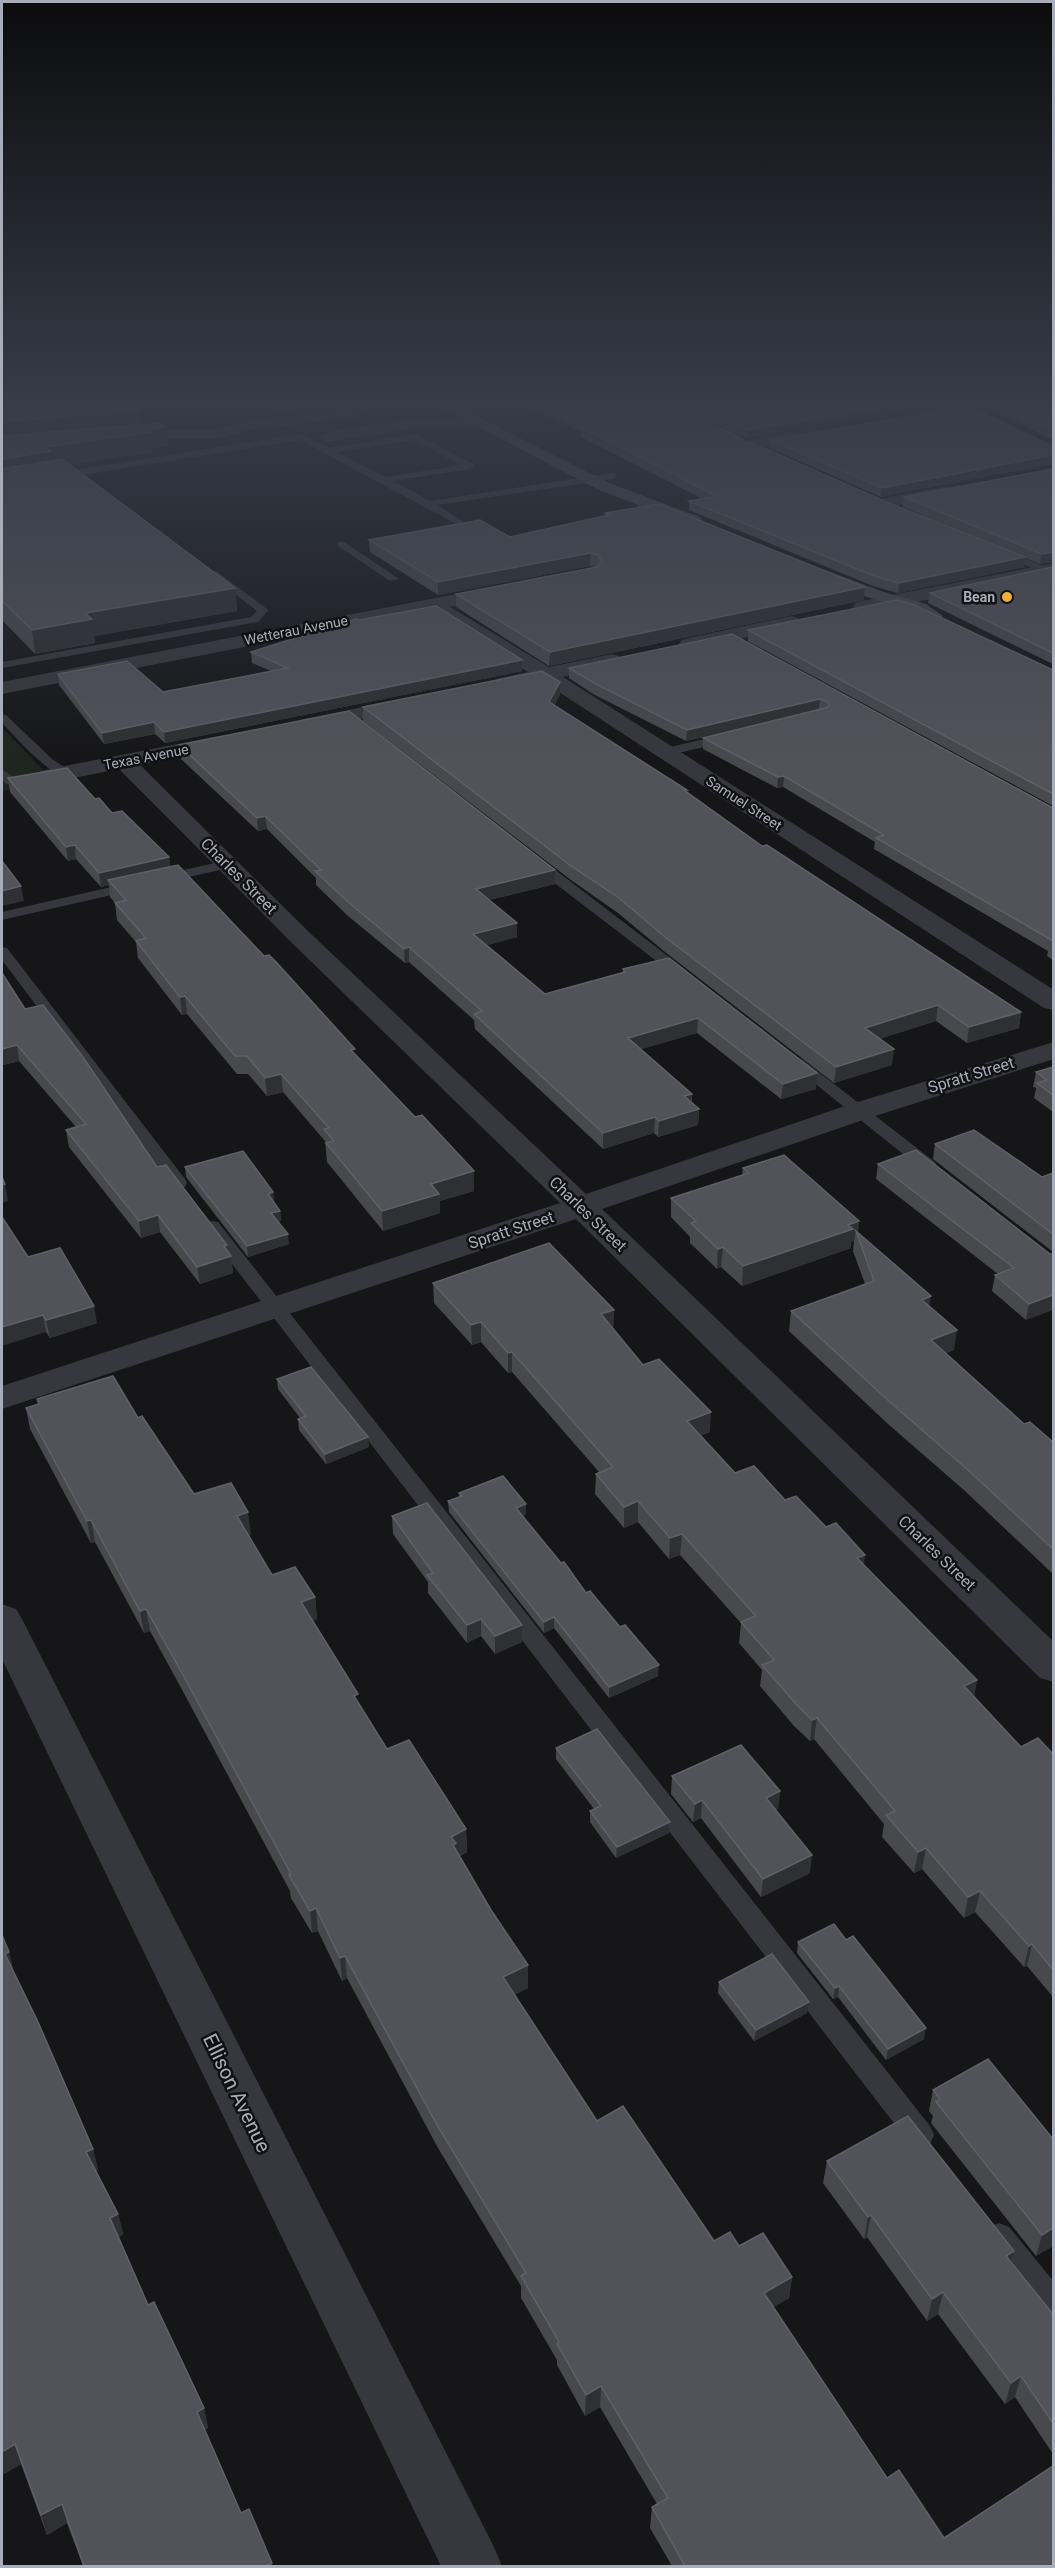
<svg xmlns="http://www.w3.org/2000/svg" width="1055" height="2568" viewBox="0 0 1055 2568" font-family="Roboto,sans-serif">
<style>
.green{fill:#1e261f}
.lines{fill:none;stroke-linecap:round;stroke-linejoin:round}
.lane{fill:#37383d;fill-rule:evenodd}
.street{fill:#37383d;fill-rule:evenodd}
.secondary{fill:#45474d;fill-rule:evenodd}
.wall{fill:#47494d}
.shaded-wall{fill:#2f3033}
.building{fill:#525359;stroke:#5f6168;stroke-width:1.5}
.poi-dot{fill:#f2b134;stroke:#111113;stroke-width:2}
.labels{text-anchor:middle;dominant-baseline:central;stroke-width:5;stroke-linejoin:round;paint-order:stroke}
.far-poi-label{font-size:14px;font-weight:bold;fill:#a8adb8;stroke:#111113;text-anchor:end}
.far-street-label{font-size:14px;fill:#a8adb8;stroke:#111113}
.street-label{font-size:16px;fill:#a8adb8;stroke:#111113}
.near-street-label{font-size:20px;fill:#a8adb8;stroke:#111113}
</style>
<rect width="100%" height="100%" fill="#161618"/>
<polygon class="green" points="2,728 53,780 2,791"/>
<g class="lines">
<g class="lane">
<path d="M301,434L329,448L416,434L473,464L474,466L470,469L393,481L430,501L613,473L617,476L613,479L437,505L463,521V525L460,526L300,440L57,479L53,476L57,473ZM415,440L461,465L385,477L337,452Z"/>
<polygon points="338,542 344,542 399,579 390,581 338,546"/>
<polygon points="1002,549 1048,568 1050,570 1042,572 999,554 999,550"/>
<polygon points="216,571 267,609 268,611 258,622 2,668 2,662 251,617 257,611 212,576 212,572"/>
<path d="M2,714L6,715L52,759L69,770V776C51,779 15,736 2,723Z"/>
<polygon points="725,734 731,738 729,741 666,756 660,752 662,749"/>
<polygon points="2,769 13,777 30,775 36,779 30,783 6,784 2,779"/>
<polygon points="536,858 541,859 686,970 688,973 686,976 676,976 531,865 529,862 531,859"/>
<polygon points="228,860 235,864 233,867 162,883 155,879 157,876"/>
<polygon points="133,882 138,883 140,886 138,889 2,920 2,912"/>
<polygon points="2,947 7,948 185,1179 187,1183 185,1187 173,1187 2,960"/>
<polygon points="798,1058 803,1060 935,1162 937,1166 935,1170 923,1170 793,1066 790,1063"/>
<polygon points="212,1221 218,1222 930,2126 934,2135 930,2144 920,2148 910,2144 206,1230 203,1226 206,1222"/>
<polygon points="999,2223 1009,2227 1054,2282 1054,2320 1044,2316 989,2247 985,2237 989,2227"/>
</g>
<g class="street">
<polygon points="347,401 365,401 372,406 350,418 249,430 218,439 171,439 123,443 115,438 123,433 171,429 218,429 248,421 346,410 353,406"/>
<polygon points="479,401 512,401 505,405 474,408 472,405"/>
<polygon points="979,401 1010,401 1003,405 925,418 918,414 925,410"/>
<polygon points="417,418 479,418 487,423 479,428 417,428 326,442 318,437 326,432"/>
<polygon points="815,428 820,430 823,433 820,436 748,450 740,445 748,440"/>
<polygon points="949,486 955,488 957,491 955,494 884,508 876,503 884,498"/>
<polygon points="1054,563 1054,574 862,613 855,611 853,607 855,603 862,601"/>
<polygon points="456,594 463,596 465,600 463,604 450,607 549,667 612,654 619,656 622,660 619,664 563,677 1054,990 1054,1010 1044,1008 542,681 504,689 497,687 494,683 497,679 528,672 430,611 2,694 2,682"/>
<polygon points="791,616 798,618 801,622 798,626 689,650 682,648 679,644 682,640 689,638"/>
<polygon points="406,698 413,700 416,704 413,708 310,730 302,729 299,724 302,719 310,718"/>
<polygon points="224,735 232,737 235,742 232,747 140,765 310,933 586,1194 848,1105 1054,1042 1054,1059 869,1118 602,1209 1054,1642 1054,1682 1040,1678 576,1219 2,1409 2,1386 560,1203 292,943 119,769 49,783 41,781 38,776 41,771 49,769"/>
<polygon points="2,1604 16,1609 22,1619 493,2545 502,2566 441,2566 2,1659"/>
</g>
<g class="secondary">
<polygon points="429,401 447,401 609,483 700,517 703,521 700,525 688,525 597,489"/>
<path d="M825,570L884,592L926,604L943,616L940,620C927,623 920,615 909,611C878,601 849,591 819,579L816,575L819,571Z"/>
</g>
</g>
<g class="wall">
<polygon points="21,401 143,424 168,446 152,448 153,452 69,465 235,588 237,611 94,636 95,643 35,654 2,620 2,406 21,404"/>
<polygon points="264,401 326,401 326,410 287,414"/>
<polygon points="513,401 662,401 747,443 884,501 1025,557 1024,567 898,593 873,586 689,510 689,501 703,499 581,437 582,432"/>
<polygon points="665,401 957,401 956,403 747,438"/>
<polygon points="1053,401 1053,440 992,410 993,402"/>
<polygon points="771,440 1053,447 881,497 770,448"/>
<polygon points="1053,469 1053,562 1040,564 903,507 904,497"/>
<polygon points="605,513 864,600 549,666 456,607 456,594 595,567 590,566 438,595 370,552 369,540 510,537 605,516"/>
<polygon points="1053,567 1053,664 928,603 930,593"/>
<polygon points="359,620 522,671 165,743 155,734 104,744 59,685 58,674 163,692 271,671 252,663 251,652"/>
<polygon points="748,630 1053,670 1053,806 748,641"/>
<polygon points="732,634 1053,808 1053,960 1047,956 1048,951 874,849 875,842 783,787 777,788 703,749 703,738 820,710 686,741 593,694 569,678 569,668"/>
<polygon points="560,682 560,695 554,705 687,792 762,846 1021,1012 1019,1028 967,1043 936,1021 879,1039 892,1065 834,1083 665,952 618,913 571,880 363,721 363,707"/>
<polygon points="179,745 555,884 489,900 517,937 487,945 545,994 623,973 623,969 816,1089 781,1099 697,1033 641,1049 692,1094 692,1103 699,1109 698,1125 658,1137 654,1133 603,1149 475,1029 474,1020 409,962 405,963 348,916 316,885 316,878 267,829 258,831 181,759"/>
<polygon points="8,778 95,799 169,857 170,866 355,1055 415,1117 474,1171 474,1191 440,1201 440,1213 383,1231 327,1162 325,1141 283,1092 267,1096 248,1074 237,1074 187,1014 182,1015 138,958 136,942 117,920 115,903 110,897 109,885 101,887 76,859 68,861 10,792"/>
<polygon points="2,973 25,1009 157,1167 227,1245 228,1252 231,1256 233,1273 200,1284 160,1232 141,1238 69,1147 66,1130 76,1127 19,1061 3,1065 2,1063"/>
<polygon points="1053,1067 1053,1112 1034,1098 1036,1088 1033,1087 1036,1072"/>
<polygon points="935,1144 1042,1177 1053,1173 1053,1252 933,1159"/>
<polygon points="878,1164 1050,1254 1026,1320 992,1291 995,1275 998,1274 876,1179"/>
<polygon points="185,1167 273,1192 274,1202 280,1211 281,1221 278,1222 289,1244 248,1257 186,1177"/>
<polygon points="743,1168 858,1233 930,1307 954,1350 946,1353 1024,1424 1053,1442 1053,1574 965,1491 888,1424 789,1331 791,1311 865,1284 853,1251 854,1241 851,1242 851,1248 742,1286 721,1267 717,1269 690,1243 690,1237 671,1217 671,1198 742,1175"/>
<polygon points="28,1257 97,1323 50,1338 46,1332"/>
<polygon points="433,1283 614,1310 613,1329 643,1365 710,1432 700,1436 735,1473 785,1500 864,1565 977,1680 974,1696 1021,1747 1053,1754 1053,1997 1027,1966 1024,1967 975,1912 964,1918 922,1869 914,1873 882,1837 884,1824 814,1739 810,1741 794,1726 760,1686 762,1670 739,1643 741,1623 680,1555 669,1559 638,1522 624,1528 595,1494 596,1474 599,1472 512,1372 508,1373 481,1342 472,1345 434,1303"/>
<polygon points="277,1379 369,1447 326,1464 299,1430 298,1419 300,1418 278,1389"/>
<polygon points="37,1399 138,1418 194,1494 251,1534 248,1535 272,1575 315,1597 317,1619 312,1621 358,1702 387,1749 466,1829 467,1852 460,1856 528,1988 514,1995 597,2121 714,2241 739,2246 792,2277 789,2298 773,2307 887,2478 944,2538 1053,2566 672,2566 650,2528 652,2507 657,2504 600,2407 585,2416 557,2365 557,2360 521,2298 521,2286 438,2148 347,1978 342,1981 318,1931 312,1933 291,1898 290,1891 180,1686 150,1631 144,1633 95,1542 91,1543 30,1429 26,1408 38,1404"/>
<polygon points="459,1493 526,1514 523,1516 586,1593 658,1676 609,1698 554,1628 544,1633 449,1512 448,1501 459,1497"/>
<polygon points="392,1516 522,1625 522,1642 495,1654 481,1636 467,1643 428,1593 428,1582 393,1534"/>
<polygon points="556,1748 670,1822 669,1833 616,1858 590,1822 590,1811 594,1809 556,1759"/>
<polygon points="672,1776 780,1791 778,1809 776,1810 810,1873 761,1897 701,1818 693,1822 671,1794"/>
<polygon points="2,1935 9,1952 13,1970 93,2149 98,2170 96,2171 118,2214 123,2234 119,2237 148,2305 204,2408 208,2428 204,2430 241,2513 272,2563 272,2566 83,2566 67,2523 47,2535 21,2464 2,2475"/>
<polygon points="798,1942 924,2039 886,2060 838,1997 833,1999 797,1953"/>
<polygon points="719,1982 807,2013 754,2041 718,1993"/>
<polygon points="933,2090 1053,2246 1036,2256 931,2123 933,2116 929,2111"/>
<polygon points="827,2161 1014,2251 1011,2262 1052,2313 1053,2312 1053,2454 1015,2397 1005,2404 938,2314 927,2321 867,2237 864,2239 823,2183"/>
</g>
<g class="shaded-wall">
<polygon points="286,401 326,401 326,410 287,414"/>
<polygon points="922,401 957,401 956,403 747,438 747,430"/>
<polygon points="141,410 143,429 2,444 2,422"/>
<polygon points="166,427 168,446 152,448 153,452 53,467 2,481 2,459 46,447"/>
<polygon points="1053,455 1053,464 881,497 882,488"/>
<polygon points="1053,552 1053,562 1040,564 1042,554"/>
<polygon points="590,553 590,566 438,595 438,582"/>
<polygon points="1025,557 1024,567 898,593 899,583"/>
<polygon points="865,587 864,600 549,666 550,652"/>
<polygon points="235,588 237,611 94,636 95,643 35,654 32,630 85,613"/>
<polygon points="522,660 522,671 165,743 164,732"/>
<polygon points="560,682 560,695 549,715 549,702"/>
<polygon points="820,699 819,710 686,741 687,730"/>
<polygon points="154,722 155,734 104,744 102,733"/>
<polygon points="784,776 783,787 777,788 778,777"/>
<polygon points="265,816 267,829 258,831 257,818"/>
<polygon points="75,845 76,859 68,861 66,847"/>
<polygon points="169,857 170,871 108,880 109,885 101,887 99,873"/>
<polygon points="555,870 555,884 476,903 476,889"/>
<polygon points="21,886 24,901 2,906 2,891"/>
<polygon points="517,923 517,937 474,949 473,934"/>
<polygon points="409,947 409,962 405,963 404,949"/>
<polygon points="185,996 187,1014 182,1015 180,997"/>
<polygon points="938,1005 936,1021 863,1044 865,1028"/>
<polygon points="1021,1012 1019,1028 967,1043 969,1027"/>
<polygon points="698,1018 697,1033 628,1053 628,1038"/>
<polygon points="17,1045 19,1061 3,1065 2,1049"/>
<polygon points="894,1049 892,1065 834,1083 836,1067"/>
<polygon points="817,1073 816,1089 781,1099 783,1084"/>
<polygon points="281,1074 283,1092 267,1096 265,1078"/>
<polygon points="692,1094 691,1109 684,1096"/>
<polygon points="699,1109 698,1125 658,1137 659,1121"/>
<polygon points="655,1117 654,1133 603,1149 603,1133"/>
<polygon points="474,1171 474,1191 440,1201 440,1213 383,1231 382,1211 431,1184"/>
<polygon points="5,1184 8,1201 2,1203 2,1185"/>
<polygon points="273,1192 274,1202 268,1194"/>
<polygon points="280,1211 281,1221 272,1223 271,1213"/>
<polygon points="158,1215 160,1232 141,1238 139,1221"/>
<polygon points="859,1221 858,1236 856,1231 854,1241 851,1242 851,1248 742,1286 743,1266"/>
<polygon points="288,1234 289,1244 248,1257 247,1246"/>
<polygon points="227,1245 229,1257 231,1256 233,1273 200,1284 197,1267 224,1246"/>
<polygon points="723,1247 721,1267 717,1269 718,1249"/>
<polygon points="1053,1295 1053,1310 1026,1320 1029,1304"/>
<polygon points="931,1296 928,1316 922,1300"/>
<polygon points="94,1306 97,1323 50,1338 46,1320"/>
<polygon points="614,1310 613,1330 601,1314"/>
<polygon points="43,1315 46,1332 2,1346 2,1327"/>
<polygon points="481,1322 481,1342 472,1345 471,1325"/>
<polygon points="957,1330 954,1350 928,1360 931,1340"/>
<polygon points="512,1352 512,1372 508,1373 508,1353"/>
<polygon points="711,1412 710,1432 686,1442 687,1421"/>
<polygon points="368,1437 369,1447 326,1464 325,1454"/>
<polygon points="638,1501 638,1522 624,1528 624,1507"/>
<polygon points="526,1504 526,1514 516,1518 516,1508"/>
<polygon points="248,1512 251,1534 239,1538 237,1516"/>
<polygon points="91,1520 95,1542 91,1543 87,1521"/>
<polygon points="682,1534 680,1555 669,1559 670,1538"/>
<polygon points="865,1555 863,1576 857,1558"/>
<polygon points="315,1597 317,1619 303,1624 301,1602"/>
<polygon points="146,1609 150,1631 144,1633 140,1611"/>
<polygon points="554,1617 554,1628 544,1633 544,1622"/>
<polygon points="481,1619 481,1636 467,1643 467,1625"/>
<polygon points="522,1625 522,1642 495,1654 495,1636"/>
<polygon points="659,1665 658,1676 609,1698 609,1687"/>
<polygon points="977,1680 973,1702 964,1686"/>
<polygon points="817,1718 814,1739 810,1741 812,1720"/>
<polygon points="780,1791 778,1809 764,1815 766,1798"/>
<polygon points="702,1800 701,1818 693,1822 695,1804"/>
<polygon points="670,1822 669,1833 616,1858 617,1847"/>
<polygon points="466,1829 467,1852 456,1857 451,1837"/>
<polygon points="926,1848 922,1869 914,1873 918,1852"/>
<polygon points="812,1855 810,1873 761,1897 763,1879"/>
<polygon points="980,1891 975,1912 964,1918 968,1897"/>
<polygon points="316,1908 318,1931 312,1933 310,1911"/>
<polygon points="1032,1944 1027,1966 1024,1967 1029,1946"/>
<polygon points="9,1952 14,1973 5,1954"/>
<polygon points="345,1956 347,1978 342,1981 340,1958"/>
<polygon points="528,1965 528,1988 503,2000 503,1977"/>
<polygon points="839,1986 838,1997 833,1999 835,1988"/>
<polygon points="809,2002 807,2013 754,2041 756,2030"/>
<polygon points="926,2028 924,2039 886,2060 888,2049"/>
<polygon points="93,2149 98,2170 91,2173 86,2152"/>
<polygon points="118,2214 123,2234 115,2239 110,2218"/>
<polygon points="871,2215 867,2237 864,2239 868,2217"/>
<polygon points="1053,2228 1053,2246 1036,2256 1042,2235"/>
<polygon points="1014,2251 1008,2273 1006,2256"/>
<polygon points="792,2277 789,2298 761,2315 764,2293"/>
<polygon points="943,2292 938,2314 927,2321 932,2299"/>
<polygon points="1021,2376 1015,2397 1005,2404 1011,2383"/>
<polygon points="601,2386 600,2407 585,2416 586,2395"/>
<polygon points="204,2408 208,2428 201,2432 197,2412"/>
<polygon points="15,2444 21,2464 2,2475 2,2452"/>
<polygon points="62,2504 67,2523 47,2535 41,2515"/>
</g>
<g class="building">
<polygon points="21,401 127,401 141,410 2,422 2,406 22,404"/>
<polygon points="531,401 662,401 738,436 747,443 753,443 884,501 1025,557 899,583 874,576 689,501 717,496 582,428 589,427"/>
<polygon points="683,401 922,401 747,430"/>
<polygon points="998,401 1053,401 1053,431 993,402"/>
<polygon points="969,406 1053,447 1053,455 882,488 771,440"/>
<polygon points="160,423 166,427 147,429 151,432 46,447 51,451 2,459 2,436"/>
<polygon points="62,459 235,588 85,613 92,619 32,630 2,601 2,469"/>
<polygon points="1053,469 1053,552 1042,554 904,497"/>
<polygon points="659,504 865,587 550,652 456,594 597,567 602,561 598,555 590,553 438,582 369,540 480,520 510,537 609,515 605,513"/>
<polygon points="1053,567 1053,653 930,593"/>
<polygon points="897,600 912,604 1053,670 1053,794 748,630"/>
<polygon points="436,606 522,660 164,732 154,722 102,733 58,674 127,661 163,692 288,668 251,652 356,619 359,620"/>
<polygon points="732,634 1053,808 1053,941 876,838 884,835 784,776 778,777 703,738 825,708 829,706 828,702 820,699 687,730 594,683 569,668"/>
<polygon points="542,671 560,682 549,702 687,790 684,790 762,846 767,845 1021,1012 969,1027 938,1005 865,1028 894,1049 836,1067 665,937 619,898 571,866 363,707"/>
<polygon points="349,711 555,870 476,889 517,923 473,934 545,994 625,972 623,969 669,958 817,1073 783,1084 698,1018 628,1038 692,1094 684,1096 699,1109 659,1121 655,1117 603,1133 474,1014 482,1011 409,947 404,949 347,901 315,871 321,870 265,816 257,818 179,745"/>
<polygon points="67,768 95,799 99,798 112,813 122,811 169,857 99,873 75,845 66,847 8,778"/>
<polygon points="2,861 21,886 2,891"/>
<polygon points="178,865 264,956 269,955 277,963 355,1049 351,1050 415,1117 422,1115 474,1171 431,1184 439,1194 382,1211 326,1143 334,1141 324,1129 329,1128 281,1074 265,1078 247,1056 235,1056 185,996 180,997 136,941 146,938 115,903 126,900 108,880"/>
<polygon points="2,973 25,1009 43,1005 83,1057 157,1167 166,1165 227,1245 224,1246 231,1256 197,1267 158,1215 139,1221 66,1130 86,1124 17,1045 2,1049"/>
<polygon points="1053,1067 1053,1095 1037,1083 1047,1080 1036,1072"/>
<polygon points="974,1130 1042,1177 1053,1173 1053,1234 935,1144"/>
<polygon points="916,1150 1050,1254 1053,1254 1053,1295 1029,1304 995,1275 1014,1268 878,1164"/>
<polygon points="243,1151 273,1192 268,1194 280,1211 271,1213 288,1234 247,1246 185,1167"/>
<polygon points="784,1155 859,1221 848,1225 853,1229 743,1266 723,1247 718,1249 691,1223 696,1221 671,1198 749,1173 743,1168"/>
<polygon points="2,1177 5,1184 2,1185"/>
<polygon points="2,1217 28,1257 60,1248 94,1306 46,1320 43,1315 2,1327"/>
<polygon points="856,1231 931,1296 922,1300 957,1330 931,1340 1024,1424 1030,1422 1053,1442 1053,1549 968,1470 891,1403 791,1311 874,1281"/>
<polygon points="549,1243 614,1310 601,1314 643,1365 659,1359 711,1412 687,1421 735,1473 754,1466 785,1500 796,1496 826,1527 836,1523 865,1555 857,1558 977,1680 964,1686 1021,1747 1038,1738 1053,1754 1053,1970 1032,1944 1029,1946 980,1891 968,1897 926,1848 918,1852 886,1815 895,1811 817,1718 812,1720 796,1704 762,1665 774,1660 741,1622 756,1616 682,1534 670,1538 638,1501 624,1507 596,1474 613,1467 512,1352 508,1353 481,1322 471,1325 433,1283"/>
<polygon points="311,1367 368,1437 325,1454 298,1419 306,1416 277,1379"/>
<polygon points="113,1376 138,1418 142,1416 194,1494 231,1483 248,1512 237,1516 272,1575 295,1567 315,1597 301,1602 358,1694 354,1696 387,1749 409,1740 466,1829 451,1837 456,1843 453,1845 491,1910 528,1965 503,1977 597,2121 623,2106 714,2241 730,2232 739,2246 763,2233 792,2277 764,2293 887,2478 899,2470 944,2538 1053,2466 1053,2566 685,2566 652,2507 668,2498 601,2386 586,2395 557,2344 559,2342 521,2276 526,2273 437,2125 345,1956 340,1958 316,1908 310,1911 289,1875 291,1874 177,1664 146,1609 140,1611 91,1520 87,1521 26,1408 39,1404 37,1399"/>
<polygon points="503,1476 526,1504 516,1508 561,1563 564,1562 586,1593 590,1591 620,1627 625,1625 659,1665 609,1687 554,1617 544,1622 448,1501 462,1496 459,1493"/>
<polygon points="427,1503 522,1625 495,1636 481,1619 467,1625 427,1575 433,1573 392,1516"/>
<polygon points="597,1729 670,1822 617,1847 590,1811 601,1806 556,1748"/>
<polygon points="741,1745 780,1791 766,1798 812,1855 763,1879 702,1800 695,1804 672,1776"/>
<polygon points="834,1924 846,1940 853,1936 926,2028 888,2049 839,1986 835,1988 798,1942"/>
<polygon points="2,1935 9,1952 5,1954 38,2022 93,2149 86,2152 118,2214 110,2218 148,2305 154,2302 204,2408 197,2412 241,2513 249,2509 272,2563 265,2566 84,2566 62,2504 41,2515 15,2444 2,2452"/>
<polygon points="772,1954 809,2002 756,2030 719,1982"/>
<polygon points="988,2059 1053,2139 1053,2228 1042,2235 936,2102 940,2099 933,2090"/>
<polygon points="908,2116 1014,2251 1006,2256 1052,2313 1053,2312 1053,2423 1021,2376 1011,2383 943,2292 932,2299 871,2215 868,2217 827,2161"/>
</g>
<linearGradient id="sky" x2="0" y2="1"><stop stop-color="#0c0c0d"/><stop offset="0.53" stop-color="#363c48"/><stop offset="1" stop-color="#363c48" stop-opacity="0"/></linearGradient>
<rect width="1055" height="760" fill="url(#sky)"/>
<circle class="poi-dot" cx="1007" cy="597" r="6"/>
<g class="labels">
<g class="far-poi-label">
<text x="995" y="597">Bean</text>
</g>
<g class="far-street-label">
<text transform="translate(296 630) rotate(-11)">Wetterau Avenue</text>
<text transform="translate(146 757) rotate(-11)">Texas Avenue</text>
<text transform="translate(744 803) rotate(33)">Samuel Street</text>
</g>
<g class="street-label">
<text transform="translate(239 876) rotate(45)">Charles Street</text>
<text transform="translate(971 1075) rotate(-17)">Spratt Street</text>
<text transform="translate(588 1214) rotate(44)">Charles Street</text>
<text transform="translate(511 1230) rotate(-18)">Spratt Street</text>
<text transform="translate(937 1553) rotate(44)">Charles Street</text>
</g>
<g class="near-street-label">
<text transform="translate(237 2093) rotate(64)">Ellison Avenue</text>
</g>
</g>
<rect width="1055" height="2568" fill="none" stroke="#a8adb8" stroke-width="6"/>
</svg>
